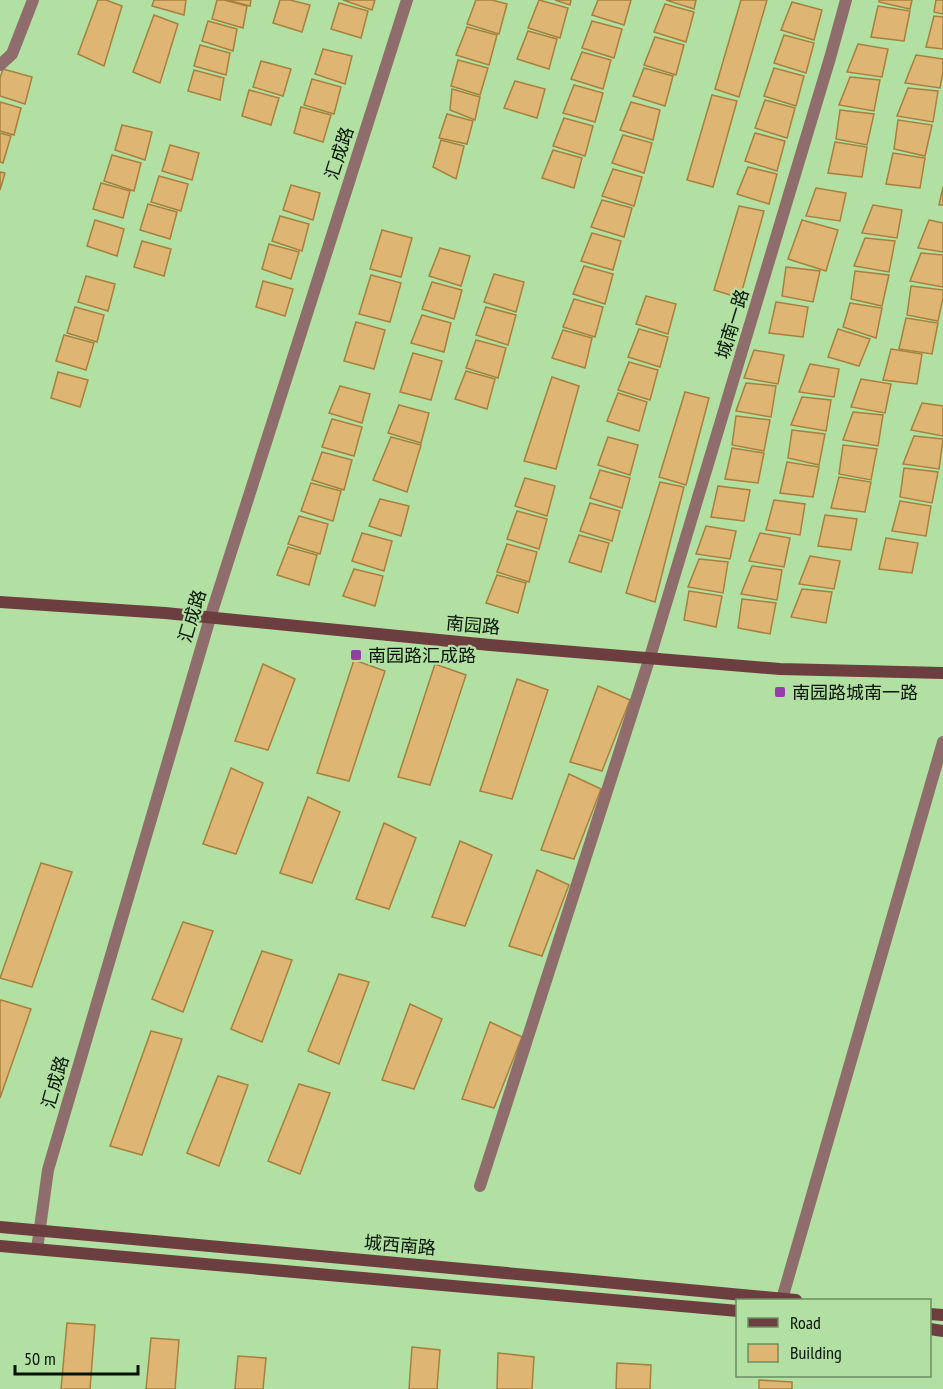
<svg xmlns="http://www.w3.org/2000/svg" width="943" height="1389" viewBox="0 0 943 1389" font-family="'PT Sans Narrow','Noto Sans SC',sans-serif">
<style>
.building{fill:#deb572;stroke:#a7803d;stroke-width:1.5}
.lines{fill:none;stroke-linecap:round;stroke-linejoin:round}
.street{stroke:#906d6d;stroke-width:12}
.secondary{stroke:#6d3e40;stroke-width:12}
.poi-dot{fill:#943eab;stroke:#b1e0a2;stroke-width:2}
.labels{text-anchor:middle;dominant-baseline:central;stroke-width:4.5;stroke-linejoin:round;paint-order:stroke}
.street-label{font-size:18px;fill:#031200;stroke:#b1e0a2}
.poi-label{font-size:18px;fill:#031200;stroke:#b1e0a2;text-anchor:start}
</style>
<rect width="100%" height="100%" fill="#b1e0a2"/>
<g class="building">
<polygon points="98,0 106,0 122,6 104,66 78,54"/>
<polygon points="154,0 186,0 184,15 152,6"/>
<polygon points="217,0 224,0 247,6 243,28 212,19"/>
<polygon points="227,0 251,0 250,6"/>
<polygon points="280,0 290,0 310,5 302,32 273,23"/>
<polygon points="343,0 375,0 372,10"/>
<polygon points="476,0 492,0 507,4 499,34 467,24"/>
<polygon points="539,0 568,8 560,38 528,28"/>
<polygon points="555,0 571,0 570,5"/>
<polygon points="598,0 631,0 624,25 592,15"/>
<polygon points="666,0 696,0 694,9"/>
<polygon points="741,0 767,0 739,97 715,89"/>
<polygon points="879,0 912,0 910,9 879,2"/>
<polygon points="936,0 943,0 943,14 934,12"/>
<polygon points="792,2 822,10 814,40 781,30"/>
<polygon points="339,3 368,11 361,38 331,29"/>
<polygon points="665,4 694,12 686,42 654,32"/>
<polygon points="878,6 910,11 904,41 871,37"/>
<polygon points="154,15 178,24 160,83 133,72"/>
<polygon points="934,16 943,17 943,49 926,47"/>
<polygon points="208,21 237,29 233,51 202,41"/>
<polygon points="592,21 622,29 614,58 582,48"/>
<polygon points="467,27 497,35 489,65 456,55"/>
<polygon points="528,31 557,39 549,69 517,59"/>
<polygon points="784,35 814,43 806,73 774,63"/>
<polygon points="655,37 684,45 676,75 644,65"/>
<polygon points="858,44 888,49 882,77 847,72"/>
<polygon points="200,45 230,53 226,75 194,66"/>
<polygon points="323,49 352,56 345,84 315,74"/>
<polygon points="582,52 611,60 603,89 571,79"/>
<polygon points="916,55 943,59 943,72 940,88 905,83"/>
<polygon points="458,60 488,68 480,95 451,86"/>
<polygon points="261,61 291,69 283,96 253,87"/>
<polygon points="644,68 673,76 665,106 633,96"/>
<polygon points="774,68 804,76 796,106 764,96"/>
<polygon points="3,69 32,77 25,104 0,96 0,78"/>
<polygon points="194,70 224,78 220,100 188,91"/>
<polygon points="850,77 880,80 874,111 839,105"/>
<polygon points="312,79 341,87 334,114 304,105"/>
<polygon points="515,81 545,89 537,118 504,108"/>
<polygon points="574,85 603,93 595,122 563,113"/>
<polygon points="908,88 938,91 933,122 897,116"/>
<polygon points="452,89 480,97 475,120 450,110"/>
<polygon points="249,90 279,98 271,125 242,116"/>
<polygon points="712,95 737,101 713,187 687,180"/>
<polygon points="765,100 795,108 787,138 755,128"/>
<polygon points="0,102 21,108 14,135 0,131"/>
<polygon points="631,102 660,110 653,140 620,130"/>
<polygon points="301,107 331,115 323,142 294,133"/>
<polygon points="840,110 874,114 867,145 836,139"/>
<polygon points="447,114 473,121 467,144 439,138"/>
<polygon points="564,118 593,126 585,156 553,146"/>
<polygon points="898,120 932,125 925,156 894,149"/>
<polygon points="122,125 152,132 145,160 115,150"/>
<polygon points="0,133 11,136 3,163 0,162"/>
<polygon points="755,133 785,141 777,171 745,161"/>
<polygon points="623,135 652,143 644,173 612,163"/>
<polygon points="441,140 464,146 456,179 433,167"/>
<polygon points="835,142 867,147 862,177 828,173"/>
<polygon points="170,145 199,153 192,180 162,171"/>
<polygon points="553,150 582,158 574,188 542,178"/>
<polygon points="893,153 925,158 920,188 886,184"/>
<polygon points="112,155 141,163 134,191 104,181"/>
<polygon points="748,167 777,174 769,204 737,194"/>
<polygon points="613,169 642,177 634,206 602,196"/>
<polygon points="0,172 5,173 0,190"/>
<polygon points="159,176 188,184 181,211 151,202"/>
<polygon points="101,183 130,191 123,218 93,209"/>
<polygon points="291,185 320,193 313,220 283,210"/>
<polygon points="943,187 943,205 939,205"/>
<polygon points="816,188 846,193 840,221 806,216"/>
<polygon points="602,200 632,208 624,237 591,227"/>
<polygon points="148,204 177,212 170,239 140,230"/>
<polygon points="873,205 902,210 897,238 862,233"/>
<polygon points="739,206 764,211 740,298 714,290"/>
<polygon points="280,216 309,224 302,251 272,241"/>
<polygon points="95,220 124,229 117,256 87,246"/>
<polygon points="802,220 838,230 826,271 788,259"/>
<polygon points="929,220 943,223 943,252 918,248"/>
<polygon points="382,230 412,238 401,277 370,269"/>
<polygon points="592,233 621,241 613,270 581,261"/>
<polygon points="865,238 895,241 889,272 854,266"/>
<polygon points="142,241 171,249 164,276 134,267"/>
<polygon points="269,244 299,252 291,279 262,269"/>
<polygon points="440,248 470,256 461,286 429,276"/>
<polygon points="921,253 943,255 943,287 910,281"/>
<polygon points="584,266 613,274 605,304 573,294"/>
<polygon points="786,267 820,271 813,302 782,296"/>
<polygon points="855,271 889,275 882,306 851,299"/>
<polygon points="494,274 524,282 516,312 484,302"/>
<polygon points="371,275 401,283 390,322 359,314"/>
<polygon points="86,276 115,284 108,311 78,302"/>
<polygon points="263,281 293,289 285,316 256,307"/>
<polygon points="432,282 462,290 454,319 422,309"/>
<polygon points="911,286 943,290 943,298 938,321 907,315"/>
<polygon points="646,296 676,304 668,334 636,324"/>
<polygon points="574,299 603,307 595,337 563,327"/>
<polygon points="776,302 808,307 803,337 769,333"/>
<polygon points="850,303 882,308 876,338 843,327"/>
<polygon points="75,307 104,315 97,342 67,333"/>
<polygon points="486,307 516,315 508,345 476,335"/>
<polygon points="422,315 451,323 444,352 411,343"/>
<polygon points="906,318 938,323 932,354 899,349"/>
<polygon points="356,322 385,330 374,369 344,361"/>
<polygon points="639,329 668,337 660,367 628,357"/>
<polygon points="838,329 870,339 859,366 828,357"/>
<polygon points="563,330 592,338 585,368 552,358"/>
<polygon points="64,335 94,343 86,370 56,361"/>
<polygon points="476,340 506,348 498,378 466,368"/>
<polygon points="891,349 922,354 917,384 883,380"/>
<polygon points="754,350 784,355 778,384 744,378"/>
<polygon points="413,353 442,361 431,400 400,392"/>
<polygon points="629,362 658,370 650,400 618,390"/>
<polygon points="810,364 839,369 834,397 799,392"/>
<polygon points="466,371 495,379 487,409 455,399"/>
<polygon points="58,372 88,380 80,407 51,398"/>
<polygon points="552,377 579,386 556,469 524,461"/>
<polygon points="861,379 891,384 885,413 851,407"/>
<polygon points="746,383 776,386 771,417 736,411"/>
<polygon points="340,386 370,394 362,423 329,413"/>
<polygon points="685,392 709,398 686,485 659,477"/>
<polygon points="618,393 647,402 639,431 607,421"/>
<polygon points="802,397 831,400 826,431 791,425"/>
<polygon points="922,403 943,406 943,436 911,430"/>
<polygon points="399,405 429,413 421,443 388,433"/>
<polygon points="853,412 883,415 878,446 843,440"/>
<polygon points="736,416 770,420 764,451 732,445"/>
<polygon points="332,419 362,427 354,456 322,447"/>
<polygon points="792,430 825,434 819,465 788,458"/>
<polygon points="914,436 943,439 939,469 903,464"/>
<polygon points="391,437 421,445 407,492 373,480"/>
<polygon points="608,437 638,445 630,475 598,465"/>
<polygon points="843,445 877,449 871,480 839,474"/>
<polygon points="732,448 764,453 758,483 725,479"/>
<polygon points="322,452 352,460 344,490 312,480"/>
<polygon points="787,462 819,467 813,497 780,493"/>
<polygon points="904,468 938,472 932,503 900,497"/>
<polygon points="600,470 630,478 622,508 590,498"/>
<polygon points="839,477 871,482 865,512 831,508"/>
<polygon points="525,478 555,486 547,516 515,506"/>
<polygon points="660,482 684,487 655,602 626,593"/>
<polygon points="311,483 341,491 333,521 301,511"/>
<polygon points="718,486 750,490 744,521 711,517"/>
<polygon points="380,499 409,506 401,536 369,526"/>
<polygon points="774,500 805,504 800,535 766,530"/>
<polygon points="900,501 931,506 926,536 892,531"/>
<polygon points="590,503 620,511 612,541 580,531"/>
<polygon points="517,511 547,519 539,549 507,539"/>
<polygon points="825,515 857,519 851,550 818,546"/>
<polygon points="299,516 328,524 320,554 288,544"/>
<polygon points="706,526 736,531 730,559 696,554"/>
<polygon points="362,533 392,541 384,571 352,561"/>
<polygon points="760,533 790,538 784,567 749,561"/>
<polygon points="579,535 609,543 601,572 569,562"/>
<polygon points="886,538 918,543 912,573 879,569"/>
<polygon points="507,544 537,552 529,582 497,572"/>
<polygon points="288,547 317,555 309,585 277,575"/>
<polygon points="810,556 840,561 834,589 799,584"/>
<polygon points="699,559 728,562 723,593 688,587"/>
<polygon points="752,566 782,570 777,600 741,594"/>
<polygon points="354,569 383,576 375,606 343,596"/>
<polygon points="497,575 526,583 518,613 486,603"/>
<polygon points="802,589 832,592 826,623 791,617"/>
<polygon points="689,591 722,596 716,627 684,620"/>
<polygon points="742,599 776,603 770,634 738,628"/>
<polygon points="354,660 385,671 349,781 317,773"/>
<polygon points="263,664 295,679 268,750 235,741"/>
<polygon points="435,664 466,675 430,785 398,777"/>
<polygon points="517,679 548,690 512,799 480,791"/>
<polygon points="598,686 630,700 602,771 570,762"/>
<polygon points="231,768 263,783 236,854 203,844"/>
<polygon points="569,774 601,789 574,859 541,850"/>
<polygon points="308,797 340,812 312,883 280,873"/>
<polygon points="384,823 416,838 389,909 356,899"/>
<polygon points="460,841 492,855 465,926 432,917"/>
<polygon points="41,863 72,872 32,987 0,978"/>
<polygon points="537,870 569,885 542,956 509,946"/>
<polygon points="183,922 213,931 183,1012 152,999"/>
<polygon points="262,951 292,960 262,1042 231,1029"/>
<polygon points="339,974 369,982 339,1064 308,1051"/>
<polygon points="1,1000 31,1009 0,1098 0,1002"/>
<polygon points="410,1004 442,1019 414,1089 382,1080"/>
<polygon points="490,1022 522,1037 494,1108 462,1099"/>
<polygon points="151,1031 182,1039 142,1155 110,1146"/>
<polygon points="218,1076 248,1085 219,1166 187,1153"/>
<polygon points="299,1084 330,1093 300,1174 268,1161"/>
<polygon points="67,1323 95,1325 90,1389 61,1389"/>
<polygon points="151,1338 179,1340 175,1389 146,1389"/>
<polygon points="412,1347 440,1350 437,1389 409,1389"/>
<polygon points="498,1353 534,1357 532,1389 497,1389"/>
<polygon points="238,1356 266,1358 263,1389 235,1389"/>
<polygon points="617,1363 651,1365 650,1389 616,1389"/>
<polygon points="759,1380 792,1382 792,1389 759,1389"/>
</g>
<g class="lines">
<g class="street">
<polyline points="0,65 12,54 33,0"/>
<polyline points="480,1186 650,657 830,58 846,0"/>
<polyline points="37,1249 48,1170 210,618 407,0"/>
<polyline points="782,1299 943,742"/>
</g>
<g class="secondary">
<polyline points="0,602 165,613 490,645 780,669 943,673"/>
<polyline points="0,1227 572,1279 796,1300"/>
<polyline points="0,1246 738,1311"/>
<polyline points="930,1314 943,1315"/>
<polyline points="930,1329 943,1331"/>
</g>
</g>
<g class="poi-dot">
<rect x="350" y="649" width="12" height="12" rx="3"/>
<rect x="774" y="686" width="12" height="12" rx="3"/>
</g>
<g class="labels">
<g class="street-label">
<text transform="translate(339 153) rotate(-72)">汇成路</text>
<text transform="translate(732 324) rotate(-73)">城南一路</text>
<text transform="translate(192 616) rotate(-73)">汇成路</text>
<text transform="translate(473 625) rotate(5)">南园路</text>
<text transform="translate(55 1082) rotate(-74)">汇成路</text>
<text transform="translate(400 1245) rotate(5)">城西南路</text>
</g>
<g class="poi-label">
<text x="368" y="655">南园路汇成路</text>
<text x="792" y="692">南园路城南一路</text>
</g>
</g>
<rect x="736" y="1299" width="195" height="78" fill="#b1e0a2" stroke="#6b8e61" stroke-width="1.5"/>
<rect x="748" y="1318" width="30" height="9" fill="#6d3e40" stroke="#6b8e61" stroke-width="1.5"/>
<text x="790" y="1329" font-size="18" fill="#031200">Road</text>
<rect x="748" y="1344" width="30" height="18" fill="#deb572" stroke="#6b8e61" stroke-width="1.5"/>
<text x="790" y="1359" font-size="18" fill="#031200">Building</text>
<path d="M15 1365v9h123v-9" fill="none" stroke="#031200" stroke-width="3"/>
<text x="24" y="1365" font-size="18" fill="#031200" stroke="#b1e0a2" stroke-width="4.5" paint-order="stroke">50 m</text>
</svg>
